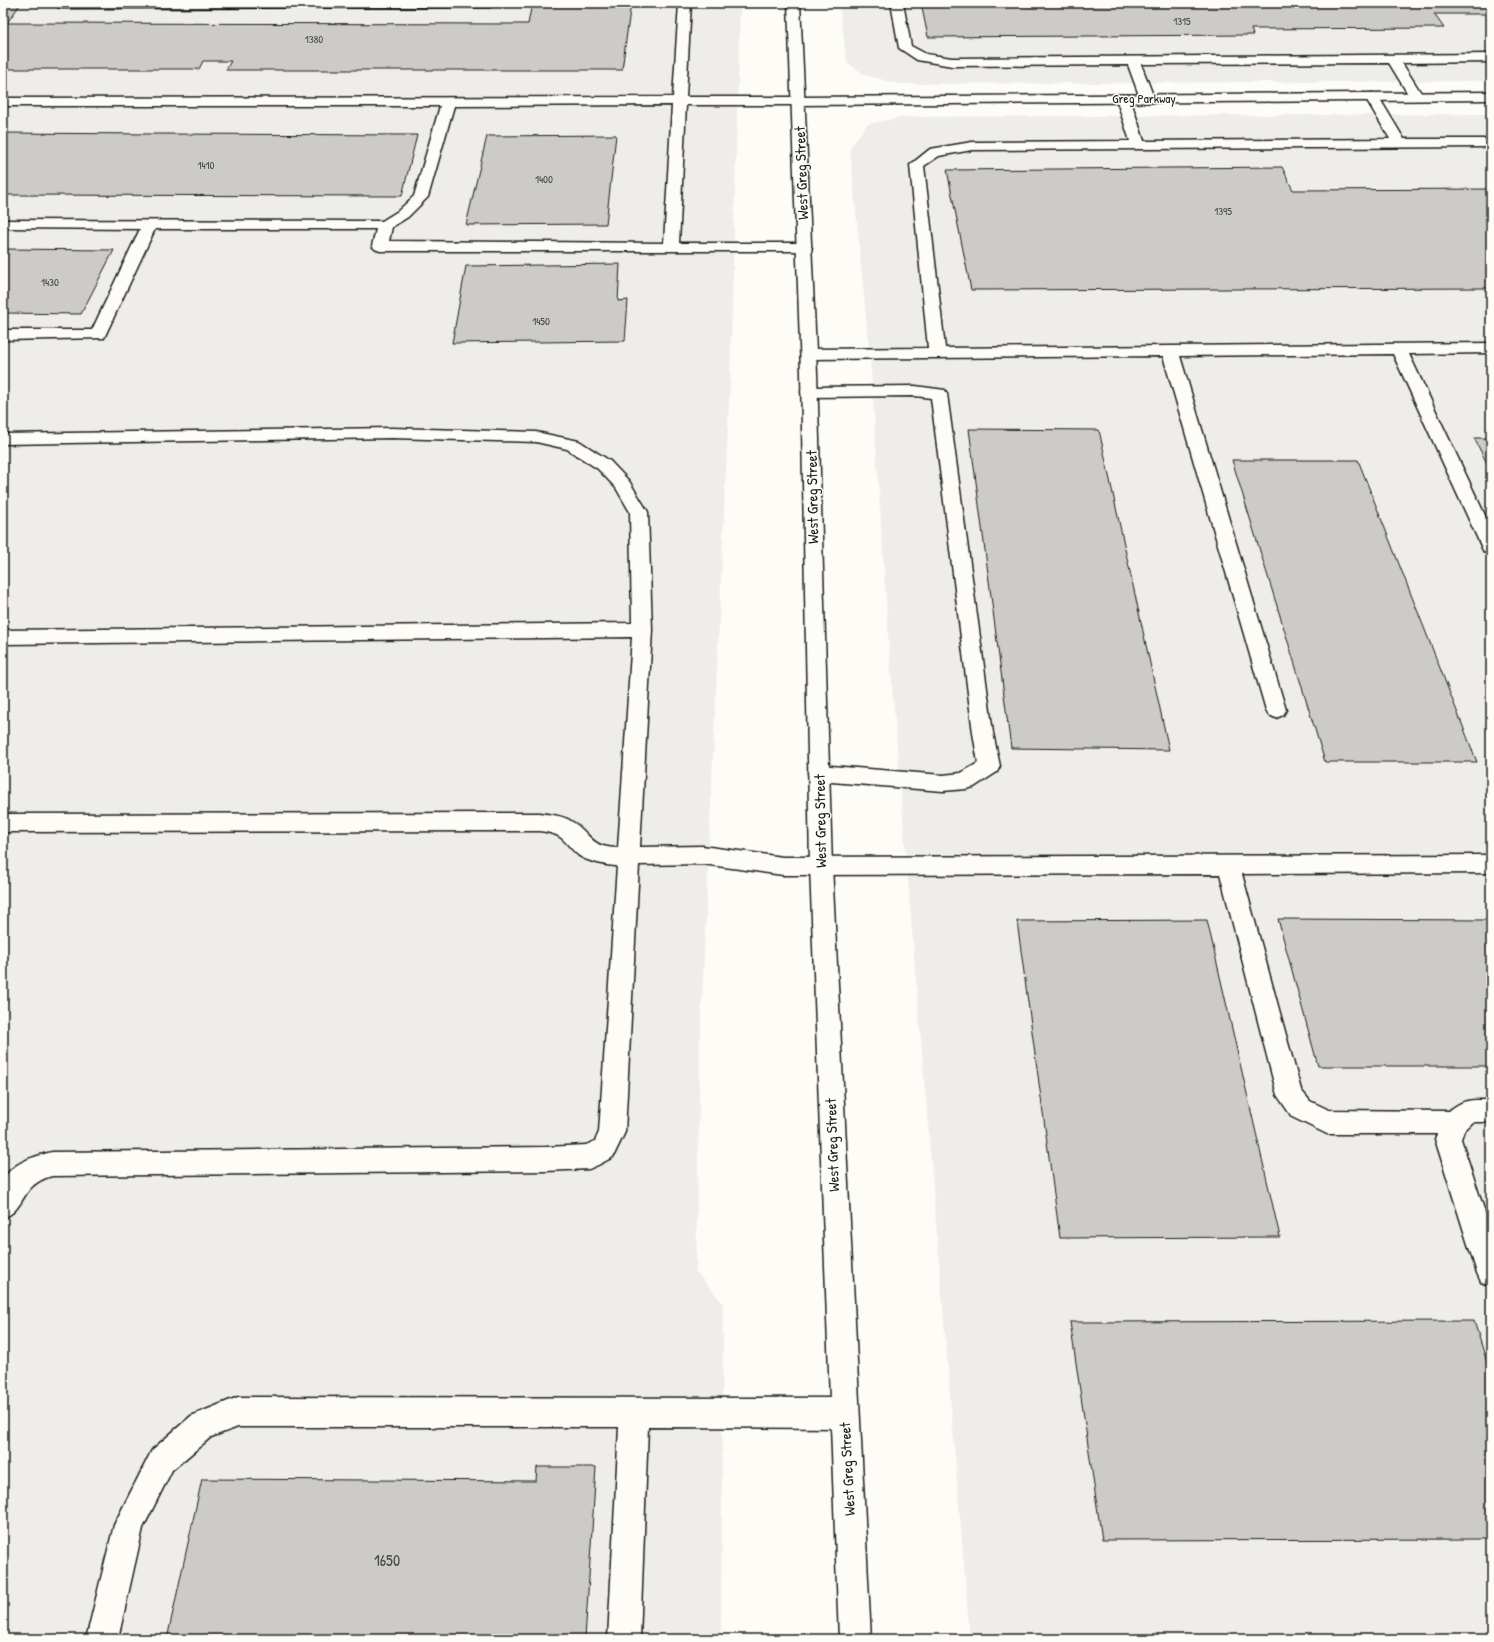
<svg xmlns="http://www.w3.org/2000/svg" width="1494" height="1642" viewBox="0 0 1494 1642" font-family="'Patrick Hand',sans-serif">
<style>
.built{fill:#eeede9}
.building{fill:#cccbc8;stroke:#1c1c1c}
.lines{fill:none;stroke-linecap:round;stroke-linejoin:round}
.service-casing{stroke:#1c1c1c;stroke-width:3}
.minor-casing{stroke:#1c1c1c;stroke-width:3}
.secondary-casing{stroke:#1c1c1c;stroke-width:3}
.service{fill:#fdfcf7;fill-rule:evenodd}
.minor{fill:#fdfcf7;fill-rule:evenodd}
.secondary{fill:#fdfcf7;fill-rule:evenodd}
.labels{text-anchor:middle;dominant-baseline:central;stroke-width:3;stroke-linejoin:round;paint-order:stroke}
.far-number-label{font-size:11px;fill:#484847}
.far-street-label{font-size:13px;fill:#1c1c1c;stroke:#fdfcf7}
.street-label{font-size:15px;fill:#1c1c1c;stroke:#fdfcf7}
.near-number-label{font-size:16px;fill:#484847}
</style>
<rect width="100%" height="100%" fill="#fdfcf7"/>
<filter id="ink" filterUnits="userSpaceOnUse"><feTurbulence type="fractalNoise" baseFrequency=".025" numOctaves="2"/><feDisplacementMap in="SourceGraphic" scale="8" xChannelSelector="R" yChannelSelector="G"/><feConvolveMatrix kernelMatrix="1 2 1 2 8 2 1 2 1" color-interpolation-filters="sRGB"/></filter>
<g filter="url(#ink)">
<g class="built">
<polygon points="3,3 740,3 730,381 700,1044 696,1272 723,1303 721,1639 3,1639"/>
<polygon points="839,3 1491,3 1491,81 898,84 865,75 847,62"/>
<polygon points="1491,114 1491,1639 970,1639 890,660 871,370 850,148 867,124 904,117"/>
</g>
<g class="building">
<polygon points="3,3 21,3 7,23 528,24 532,3 631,3 622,70 226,70 231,61 203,61 199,69 3,69"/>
<polygon points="921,3 1491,3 1491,14 1434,14 1444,28 1251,29 1253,35 928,37"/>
<polygon points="3,133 156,134 417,135 402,196 3,195"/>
<polygon points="616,135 606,224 466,225 487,136"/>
<polygon points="1282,167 1293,190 1491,189 1491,288 971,290 947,170"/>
<polygon points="3,249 114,250 81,314 3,313"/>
<polygon points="620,264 618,301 628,300 625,341 452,343 466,266"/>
<polygon points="969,429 1099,430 1169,750 1011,748"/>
<polygon points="1474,438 1491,438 1491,471"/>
<polygon points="1232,460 1358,460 1477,762 1325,762"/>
<polygon points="1278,919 1491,920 1491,1066 1318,1066"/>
<polygon points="1207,920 1280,1237 1060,1238 1017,921"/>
<polygon points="1474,1321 1491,1375 1491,1539 1102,1540 1070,1322"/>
<polygon points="537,1467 596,1467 585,1639 167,1639 202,1479 536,1481"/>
</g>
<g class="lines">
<g class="service-casing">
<g id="service">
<polygon points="57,3 496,3 490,7 62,8 58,7"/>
<path d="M679,3H691L686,97H798L803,98L805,101L803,104L798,105H686L679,243H804L809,245L812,248L809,251H380L375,249L372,246L376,229H155L104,338L3,340V330H92L140,229L3,228V220L382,221L398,211L414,196L440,106H3V98L673,97ZM672,105L664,243L389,241L392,227L408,217L428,197L454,106Z"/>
<polygon points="891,3 903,3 911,46 926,54 952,58 1491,54 1491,62 1402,63 1423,96 1421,99 1411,99 1389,63 1141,64 1154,98 1152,101 1142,101 1140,98 1128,65 952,66 917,60 899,48"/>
<polygon points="1372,93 1377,94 1404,139 1491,139 1491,147 972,150 939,156 924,166 945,348 1491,343 1491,353 1409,354 1491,528 1491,554 1484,552 1482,548 1393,354 1180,356 1286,710 1283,715 1276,718 1269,715 1266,710 1163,356 809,359 803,357 801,354 803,351 809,349 928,348 910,165 930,149 972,142 1130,141 1116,98 1118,95 1128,95 1130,98 1144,141 1390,139 1365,97 1367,94"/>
<polygon points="915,386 945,390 947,394 993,733 1000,766 997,772 974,787 966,789 943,791 819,781 811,779 808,773 811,767 819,765 943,775 961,773 978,763 973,733 931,398 915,396 809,397 803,396 801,392 803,388 809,387"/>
<path d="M392,428L536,432L579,441L610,461L629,481L648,512L652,630L640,847L702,846L783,857L1491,855V873L1242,874L1301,1090L1310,1101L1329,1110L1449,1111C1464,1098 1472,1100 1491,1100V1122H1472L1464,1130L1461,1139L1491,1231V1286L1481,1282L1477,1273L1435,1139L1437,1134H1327L1292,1117L1277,1095L1220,874L783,875L702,864L639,865L625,1132L613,1157L598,1165L589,1169L546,1171L52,1176C19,1185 27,1209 3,1218C3,1207 1,1195 3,1184C6,1164 35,1156 52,1152L546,1147L586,1145L595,1141L599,1132L617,866C608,866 585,861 578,855C561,839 565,835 540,831L3,832V814L540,813C550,815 562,815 571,821C591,833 590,848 618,848L632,637L3,644V630L632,623L630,512L616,488L598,469L567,449L536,442L392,438L3,444V434Z"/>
<polygon points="238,1397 844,1398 854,1403 859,1413 854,1423 844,1428 648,1427 640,1639 608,1639 619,1427 238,1427 211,1437 172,1470 143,1528 118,1639 86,1639 114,1525 152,1450 191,1416"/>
</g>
</g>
<g class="minor-casing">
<polygon id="minor" points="1491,92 1491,100 798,105 793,104 791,101 793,98 798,97"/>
</g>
<g class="secondary-casing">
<polygon id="secondary" points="788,3 800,3 817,373 832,866 871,1639 839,1639 810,866 801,373"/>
</g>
<use href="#service" class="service"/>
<use href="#minor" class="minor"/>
<use href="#secondary" class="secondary"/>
</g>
</g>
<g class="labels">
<g class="far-number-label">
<text x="1182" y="21">1315</text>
<text x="314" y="39">1380</text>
<text x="206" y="165">1410</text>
<text x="544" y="179">1400</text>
<text x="1223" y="211">1395</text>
<text x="50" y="282">1430</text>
<text x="541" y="321">1450</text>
</g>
<g class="far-street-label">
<text x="1144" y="98">Greg Parkway</text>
</g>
<g class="street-label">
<text transform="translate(801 173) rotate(-92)">West Greg Street</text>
<text transform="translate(812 497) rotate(-91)">West Greg Street</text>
<text transform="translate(820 821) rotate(-91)">West Greg Street</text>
<text transform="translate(832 1145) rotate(-92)">West Greg Street</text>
<text transform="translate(847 1469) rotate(-93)">West Greg Street</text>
</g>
<g class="near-number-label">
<text x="387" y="1560">1650</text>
</g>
</g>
<rect width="1494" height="1642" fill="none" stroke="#fdfcf7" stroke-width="16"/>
<rect x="8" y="8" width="1478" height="1626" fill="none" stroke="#1c1c1c" stroke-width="1.5" filter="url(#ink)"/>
</svg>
